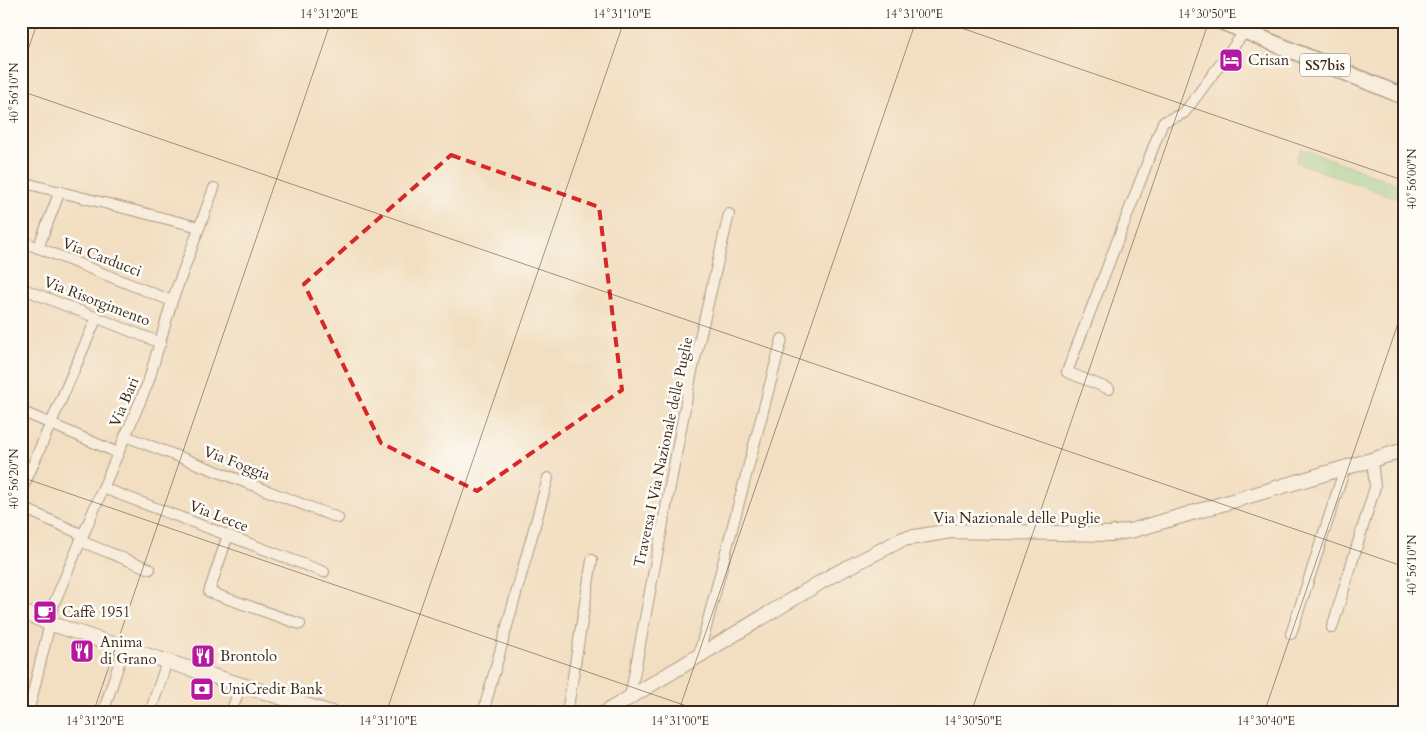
<svg xmlns="http://www.w3.org/2000/svg" width="1426" height="734" viewBox="0 0 1426 734" font-family="Cardo,serif">
<style>
.green{fill:#86d696;stroke:#60805a}
.lines{fill:none;stroke-linecap:round;stroke-linejoin:round}
.street-casing{stroke:#564536;stroke-width:12}
.secondary-casing{stroke:#564536;stroke-width:16}
.primary-casing{stroke:#564536;stroke-width:18}
.street{stroke:#fff;stroke-width:10}
.secondary{stroke:#fff;stroke-width:14}
.primary{stroke:#fff;stroke-width:15}
.marked{fill:none;stroke:#d62828;stroke-width:4;stroke-dasharray:10 6;stroke-linejoin:round}
.ticks{fill:none;stroke:#3b2a1e;stroke-width:1;stroke-opacity:0.45}
.labels{text-anchor:middle;dominant-baseline:central;stroke-width:5;stroke-linejoin:round;paint-order:stroke}
.shield{fill:#fdfcf7;stroke:#75695f;stroke-width:1}
.shield-label{font-size:14px;font-weight:bold;fill:#3b2a1e}
.poi-label{font-size:15px;fill:#3b2a1e;stroke:#fdfcf7;text-anchor:start}
.street-label{font-size:15px;fill:#3b2a1e;stroke:#fdfcf7}
.neatline{fill:none;stroke:#3b2a1e;stroke-width:2}
.ticks-label{font-size:12px;text-anchor:middle;fill:#3b2a1e}
</style>
<rect width="100%" height="100%" fill="#fdfcf7"/>
<filter id="ink" filterUnits="userSpaceOnUse"><feTurbulence type="fractalNoise" baseFrequency=".02" numOctaves="2"/><feDisplacementMap in="SourceGraphic" scale="10" xChannelSelector="R" yChannelSelector="G"/><feConvolveMatrix kernelMatrix="1 2 1 2 8 2 1 2 1" color-interpolation-filters="sRGB"/></filter>
<filter id="wash" filterUnits="userSpaceOnUse"><feTurbulence type="fractalNoise" baseFrequency=".0096" numOctaves="4" result="noise"/><feDisplacementMap in="SourceGraphic" scale="20" xChannelSelector="R" yChannelSelector="G"/><feGaussianBlur stdDeviation="1.12" result="paint"/><feColorMatrix in="noise" values="0 0 0 0 0 0 0 0 0 0 0 0 0 0 0 0 0 1.4 0 .05"/><feComposite in="paint" operator="in"/></filter>
<g filter="url(#wash)">
<rect width="100%" height="100%" fill="#f2dfc1"/>
<polygon class="green" points="1301,148 1405,187 1405,201 1295,162"/>
</g>
<g filter="url(#ink)">
<g class="lines">
<g class="street-casing">
<g id="street">
<polyline points="21,182 199,227"/>
<polyline points="21,241 172,301"/>
<polyline points="38,248 60,191"/>
<polyline points="21,288 161,343"/>
<polyline points="1109,389 1067,372 1163,122 1184,113 1245,31"/>
<polyline points="21,411 118,453"/>
<polyline points="125,436 338,518"/>
<polyline points="103,488 324,572"/>
<polyline points="21,492 97,317"/>
<polyline points="21,507 83,535"/>
<polyline points="228,535 209,592 300,624"/>
<polyline points="80,541 150,569"/>
<polyline points="46,622 148,383 172,301 214,188"/>
<polyline points="1332,628 1375,487 1372,460"/>
<polyline points="1291,634 1345,468"/>
<polyline points="699,654 782,339"/>
<polyline points="630,697 691,376 729,214"/>
<polyline points="28,713 50,623"/>
<polyline points="103,713 124,648"/>
<polyline points="150,713 167,661"/>
<polyline points="231,713 241,684"/>
<polyline points="483,713 548,478"/>
<polyline points="567,713 592,560"/>
</g>
</g>
<g class="secondary-casing">
<g id="secondary">
<polyline points="21,611 46,622 124,648 331,713"/>
<polyline points="604,713 831,576 903,539 951,531 1110,534 1134,530 1405,450"/>
</g>
</g>
<g class="primary-casing">
<polyline id="primary" points="1220,21 1405,97"/>
</g>
<use href="#street" class="street"/>
<use href="#secondary" class="secondary"/>
<use href="#primary" class="primary"/>
</g>
</g>
<path d="M0 0H1426V734H0ZM451,155L599,207L622,390L477,491L381,443L304,284Z" fill="#f2dfc1" fill-opacity=".55" fill-rule="evenodd"/>
<path class="marked" d="M451,155L599,207L622,390L477,491L381,443L304,284Z"/>
<path class="ticks" d="M941,21L1405,181M21,70L38,21M21,91L1405,567M21,477L707,713M93,713L331,21M386,713L624,21M678,713L916,21M971,713L1209,21M1264,713L1405,303"/>
<defs>
<g id="hotel-square" transform="scale(1.25)"><rect x="-9" y="-9" width="18" height="18" rx="4" fill="#b5179e" stroke="#fdfcf7"/><path d="M-6-4.5h1.5V1H6V5H4.5V3h-9V5H-6ZM-4 0a1.8 1.8 0 1 1 3.6 0ZM.5 0V-2.5h3Q6-2.5 6 0Z" fill="#fff"/></g>
<g id="cafe-square" transform="scale(1.25)"><rect x="-9" y="-9" width="18" height="18" rx="4" fill="#b5179e" stroke="#fdfcf7"/><path d="M-5.5-4.5H6V0H3Q3 3.5 0 3.5H-2.5Q-5.5 3.5-5.5 0ZM3-3.2v2h1.7v-2ZM-6 4.5H4V6H-6Z" fill="#fff"/></g>
<g id="restaurant-square" transform="scale(1.25)"><rect x="-9" y="-9" width="18" height="18" rx="4" fill="#b5179e" stroke="#fdfcf7"/><path d="M-5-6h1v4h1v-4h1v4h1v-4h1v5L-1.5 .5V6h-2V.5L-5-1ZM5-6V6H3V1.5H1.5Q1.5-4 5-6Z" fill="#fff"/></g>
<g id="bank-square" transform="scale(1.25)"><rect x="-9" y="-9" width="18" height="18" rx="4" fill="#b5179e" stroke="#fdfcf7"/><path d="M-6-4H6V4H-6ZM0-2.3a2.3 2.3 0 1 0 0 4.6a2.3 2.3 0 1 0 0-4.6Z" fill="#fff"/></g>
</defs>
<g fill-rule="evenodd">
<use href="#hotel-square" x="1231" y="60"/>
<use href="#cafe-square" x="45" y="612"/>
<use href="#restaurant-square" x="82" y="651"/>
<use href="#restaurant-square" x="203" y="656"/>
<use href="#bank-square" x="202" y="689"/>
</g>
<g class="labels">
<rect class="shield" x="1300" y="53.5" width="50" height="23" rx="4"/>
<g class="shield-label">
<text x="1325" y="65">SS7bis</text>
</g>
<g class="poi-label">
<text x="1248" y="60">Crisan</text>
<text x="62" y="612">Caffè 1951</text>
<text x="100" y="642">Anima<tspan x="100" dy="17">di Grano</tspan></text>
<text x="220" y="656">Brontolo</text>
<text x="220" y="689">UniCredit Bank</text>
</g>
<g class="street-label">
<text transform="translate(102 257) rotate(21)">Via Carducci</text>
<text transform="translate(97 301) rotate(21)">Via Risorgimento</text>
<text transform="translate(124 402) rotate(-67)">Via Bari</text>
<text transform="translate(663 452) rotate(-78)">Traversa I Via Nazionale delle Puglie</text>
<text transform="translate(237 463) rotate(21)">Via Foggia</text>
<text transform="translate(219 516) rotate(21)">Via Lecce</text>
<text x="1017" y="518">Via Nazionale delle Puglie</text>
</g>
</g>
<rect width="1426" height="734" fill="none" stroke="#fdfcf7" stroke-width="55"/>
<rect x="28" y="28" width="1370" height="678" class="neatline"/>
<g class="ticks-label">
<text x="329" y="18">14°31'20"E</text>
<text x="622" y="18">14°31'10"E</text>
<text x="914" y="18">14°31'00"E</text>
<text x="1207" y="18">14°30'50"E</text>
<text transform="translate(14 93) rotate(-90)" y="4">40°56'10"N</text>
<text transform="translate(1412 179) rotate(-90)" y="4">40°56'00"N</text>
<text transform="translate(14 479) rotate(-90)" y="4">40°56'20"N</text>
<text transform="translate(1412 565) rotate(-90)" y="4">40°56'10"N</text>
<text x="95" y="725">14°31'20"E</text>
<text x="388" y="725">14°31'10"E</text>
<text x="680" y="725">14°31'00"E</text>
<text x="973" y="725">14°30'50"E</text>
<text x="1266" y="725">14°30'40"E</text>
</g>
</svg>
